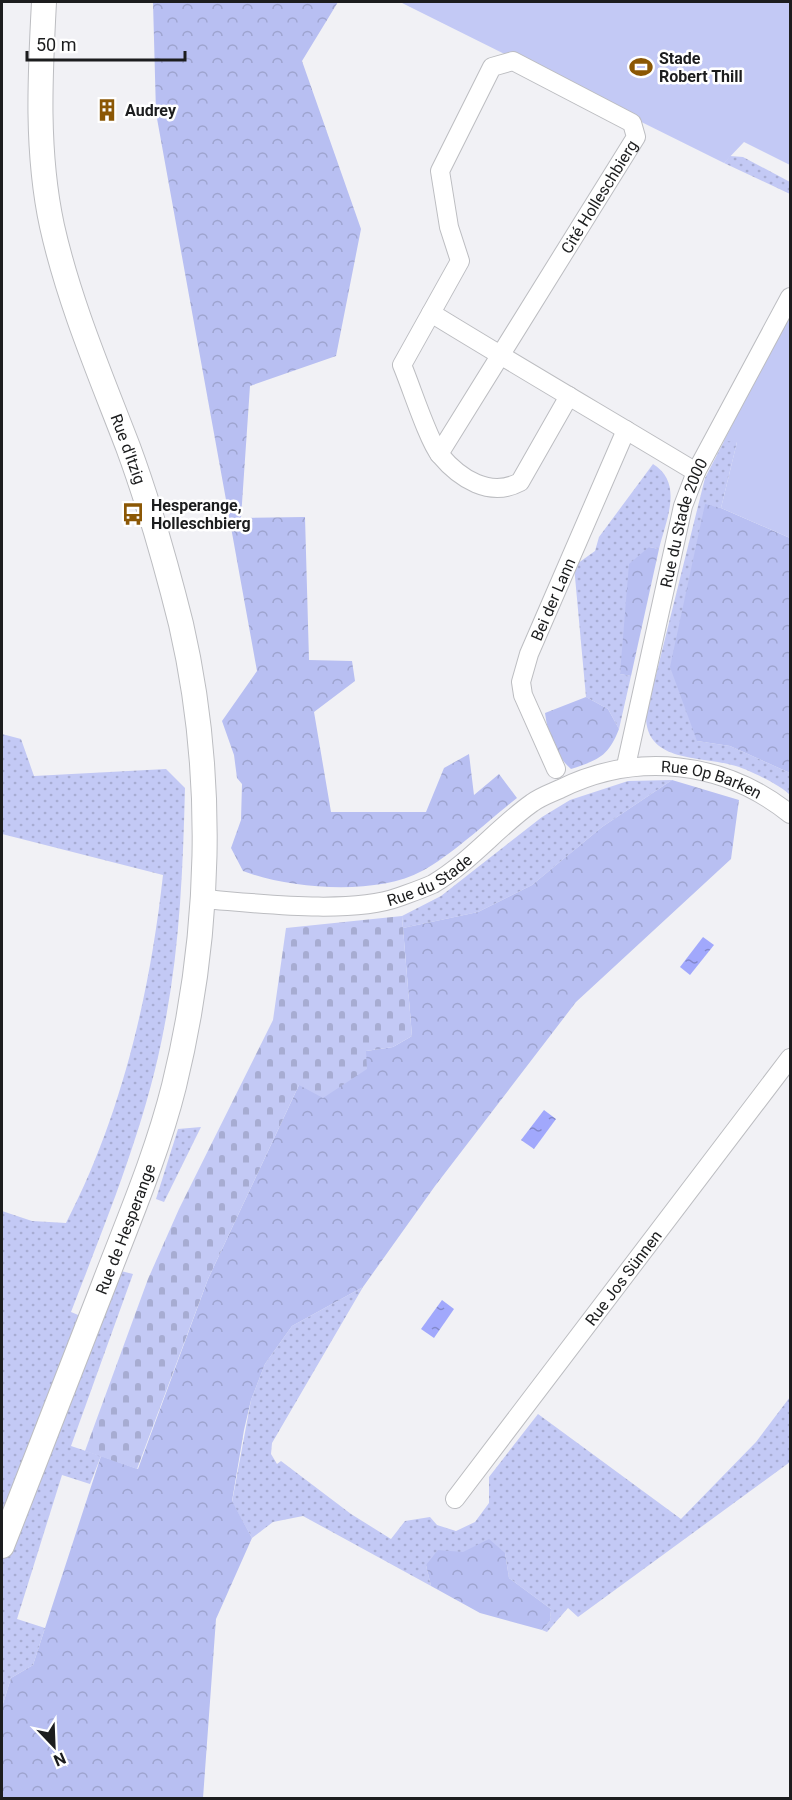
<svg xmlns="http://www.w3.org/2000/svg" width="792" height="1800" viewBox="0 0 792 1800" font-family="Roboto,sans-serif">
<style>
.grass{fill:url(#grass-dots)}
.forest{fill:url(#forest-crowns)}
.cemetery{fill:url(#cemetery-stones)}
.pitch{fill:#c3c9f5}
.water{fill:url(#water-ripples)}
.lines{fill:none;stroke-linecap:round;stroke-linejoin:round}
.street-casing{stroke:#bcbdc1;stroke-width:20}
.secondary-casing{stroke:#bcbdc1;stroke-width:26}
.street{stroke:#fff;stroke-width:18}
.secondary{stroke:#fff;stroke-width:24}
.labels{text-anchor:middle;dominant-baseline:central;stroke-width:5;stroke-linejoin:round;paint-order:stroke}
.poi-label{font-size:16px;font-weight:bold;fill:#1c1d1e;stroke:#fff;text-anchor:start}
.street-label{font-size:16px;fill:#1c1d1e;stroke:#fff}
</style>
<defs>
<pattern id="grass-dots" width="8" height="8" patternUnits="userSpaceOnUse" patternTransform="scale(1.5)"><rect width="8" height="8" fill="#c3c9f5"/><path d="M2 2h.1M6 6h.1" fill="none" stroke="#a7acd2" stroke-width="1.8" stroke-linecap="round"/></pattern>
<pattern id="forest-crowns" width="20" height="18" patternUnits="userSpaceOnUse" patternTransform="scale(1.5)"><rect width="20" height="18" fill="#b8bff2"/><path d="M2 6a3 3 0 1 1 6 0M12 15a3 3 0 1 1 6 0" fill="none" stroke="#9ea4cf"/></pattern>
<pattern id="cemetery-stones" width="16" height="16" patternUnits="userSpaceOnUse" patternTransform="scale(1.5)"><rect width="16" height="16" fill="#c3c9f5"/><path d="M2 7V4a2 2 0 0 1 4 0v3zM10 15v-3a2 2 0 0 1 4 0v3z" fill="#a7acd2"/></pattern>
<pattern id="water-ripples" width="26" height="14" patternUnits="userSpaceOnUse" patternTransform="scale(1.5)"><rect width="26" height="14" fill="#a1a8fc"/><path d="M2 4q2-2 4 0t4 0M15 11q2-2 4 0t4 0" fill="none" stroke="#8288cb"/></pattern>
</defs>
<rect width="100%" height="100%" fill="#f1f1f5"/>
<g class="grass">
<polygon points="730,156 743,157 790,182 790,194 724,163"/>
<path d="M738,414L737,442L721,508L705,505L697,741L730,746L790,773V795C780,785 746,768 732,765C698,756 645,762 646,715L705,478Z"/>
<path d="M653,464C684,483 666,520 659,549L649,547L620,674L631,676L619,729L608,709L586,697L574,566L595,551L599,537Z"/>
<path d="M2,734L21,739L34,776L166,769L185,788C183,867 180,945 165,1023C147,1123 107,1218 71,1312L90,1320L121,1271L133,1274L71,1446L101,1456L90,1484L62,1475L17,1619L45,1628L33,1665L11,1678L2,1707V1211L32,1221L66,1223C121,1117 150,994 163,875L2,834Z"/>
<polygon points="672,780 602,827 532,885 478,912 403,928 402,916 441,896 542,817 570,800 628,781"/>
<polygon points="201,1127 164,1202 156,1199 178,1129"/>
<polygon points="363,1287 272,1443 271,1454 277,1464 281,1461 351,1514 391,1539 405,1521 430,1517 437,1525 456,1531 475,1522 489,1503 489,1477 538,1414 681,1519 756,1442 790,1397 790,1462 578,1617 568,1608 547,1632 542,1630 550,1621 551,1609 509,1578 505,1553 463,1552 426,1565 431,1586 303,1516 273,1522 252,1538 232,1502 251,1400 265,1364 292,1326"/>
</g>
<g class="forest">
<path d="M153,2H338L302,61L361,229L336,356L250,386L241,518L305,517L309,660L352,661L355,681L314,712L331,812H426L444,768L469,754L474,795L499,774L517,798C490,819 451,856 422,871C376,896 290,889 243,871L231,848L241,820L242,784L237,778L234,755L222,721L257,671L156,113Z"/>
<polygon points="705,504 721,508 790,538 790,773 730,746 697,741 670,667"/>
<polygon points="649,547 659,549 631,676 620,674 629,564"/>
<path d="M586,697L608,709L619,729C608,757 598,760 571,769C554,754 548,735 545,713Z"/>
<polygon points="672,780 739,800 731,859 576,1002 435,1186 363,1287 292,1326 265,1364 251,1400 244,1430 232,1501 252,1538 216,1619 203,1798 2,1798 2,1707 11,1678 33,1665 101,1456 138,1469 208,1279 299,1085 366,1051 393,1047 412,1036 403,928 478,912 532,885 602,827"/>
<polygon points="489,1539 505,1553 509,1578 551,1609 550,1621 542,1630 480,1613 431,1586 426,1565 438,1550 463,1552"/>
</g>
<polygon class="cemetery" points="402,916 412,1036 393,1047 366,1051 367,1069 323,1098 299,1085 208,1279 137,1469 85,1451 148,1279 179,1209 273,1020 286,928"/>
<g class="pitch">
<polygon points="400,2 790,2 790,165 744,142 724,163"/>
<polygon points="790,297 790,538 721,508 737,442 724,441 738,414 730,410"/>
</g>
<g class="water">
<polygon points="703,937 714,945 690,975 680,967"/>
<polygon points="544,1110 556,1119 534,1149 521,1140"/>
<polygon points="442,1300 454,1309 434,1338 421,1329"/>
</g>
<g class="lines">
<g class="street-casing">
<g id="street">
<path d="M431,313L402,365C411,386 428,440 440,455C460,479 490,498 520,482L569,396"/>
<path id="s1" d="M439,454L636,137L632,123L513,61L492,67L440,171L449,227L460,261L431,313C519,367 608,419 696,472"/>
<path id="s2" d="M626,766L683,506L696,472L790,297"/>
<path id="s3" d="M556,769L523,695L521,682L529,654L626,430"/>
<path id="s4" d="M203,899C256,903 350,915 399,897C410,893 422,889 433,884C469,863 498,827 532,803C540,797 551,793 560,789C637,751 724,761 790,814"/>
<path id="s5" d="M455,1499L790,1058"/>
</g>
</g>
<g class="secondary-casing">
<g id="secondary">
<path id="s6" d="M2,1546C36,1459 70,1371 104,1284C129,1219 157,1154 174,1086C211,935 216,776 181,624C166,564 149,504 128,447C100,374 69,302 52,226C36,152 40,76 44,2"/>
</g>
</g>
<use href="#street" class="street"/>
<use href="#secondary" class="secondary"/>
</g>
<defs>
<g id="stadium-bare" transform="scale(1.8)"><path d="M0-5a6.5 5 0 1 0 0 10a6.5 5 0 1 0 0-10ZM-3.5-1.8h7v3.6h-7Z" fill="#8b5705" stroke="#fff" stroke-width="2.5" paint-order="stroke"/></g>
<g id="building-bare" transform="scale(1.8)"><path d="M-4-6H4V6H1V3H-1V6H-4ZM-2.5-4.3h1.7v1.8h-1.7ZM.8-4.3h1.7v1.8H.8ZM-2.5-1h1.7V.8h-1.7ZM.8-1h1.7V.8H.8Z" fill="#8b5705" stroke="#fff" stroke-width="2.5" paint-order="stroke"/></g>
<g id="bus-bare" transform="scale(1.8)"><path d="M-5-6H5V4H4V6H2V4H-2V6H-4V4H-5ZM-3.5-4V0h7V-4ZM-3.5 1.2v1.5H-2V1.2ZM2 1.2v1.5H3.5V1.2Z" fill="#8b5705" stroke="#fff" stroke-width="2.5" paint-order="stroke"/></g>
</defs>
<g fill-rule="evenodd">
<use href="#stadium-bare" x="641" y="67"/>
<use href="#building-bare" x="107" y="110"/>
<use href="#bus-bare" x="133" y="514"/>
</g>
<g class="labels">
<g class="poi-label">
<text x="659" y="58">Stade<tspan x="659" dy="18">Robert Thill</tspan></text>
<text x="125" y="110">Audrey</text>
<text x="151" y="505">Hesperange,<tspan x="151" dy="18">Holleschbierg</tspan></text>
</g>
<g class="street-label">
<text stroke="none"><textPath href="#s1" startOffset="303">Cité Holleschbierg</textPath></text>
<text transform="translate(128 449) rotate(70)">Rue d'Itzig</text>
<text stroke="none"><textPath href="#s2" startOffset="250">Rue du Stade 2000</textPath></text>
<text stroke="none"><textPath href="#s3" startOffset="183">Bei der Lann</textPath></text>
<text stroke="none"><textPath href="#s4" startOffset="550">Rue Op Barken</textPath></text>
<text stroke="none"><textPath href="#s4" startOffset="232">Rue du Stade</textPath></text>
<text stroke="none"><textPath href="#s6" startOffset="340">Rue de Hesperange</textPath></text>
<text stroke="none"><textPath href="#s5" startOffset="278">Rue Jos Sünnen</textPath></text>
</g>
</g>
<rect width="792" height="1800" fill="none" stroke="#1c1d1e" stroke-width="6"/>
<g transform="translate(54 1746) rotate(157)" stroke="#ffffff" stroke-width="4.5" paint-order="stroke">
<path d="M0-4.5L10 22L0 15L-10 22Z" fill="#1c1d1e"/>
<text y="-9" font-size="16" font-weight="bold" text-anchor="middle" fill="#1c1d1e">N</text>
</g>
<path d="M27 51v9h158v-9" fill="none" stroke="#1c1d1e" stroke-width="3"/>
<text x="36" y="51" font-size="18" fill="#1c1d1e" stroke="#ffffff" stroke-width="4.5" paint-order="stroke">50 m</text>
</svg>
